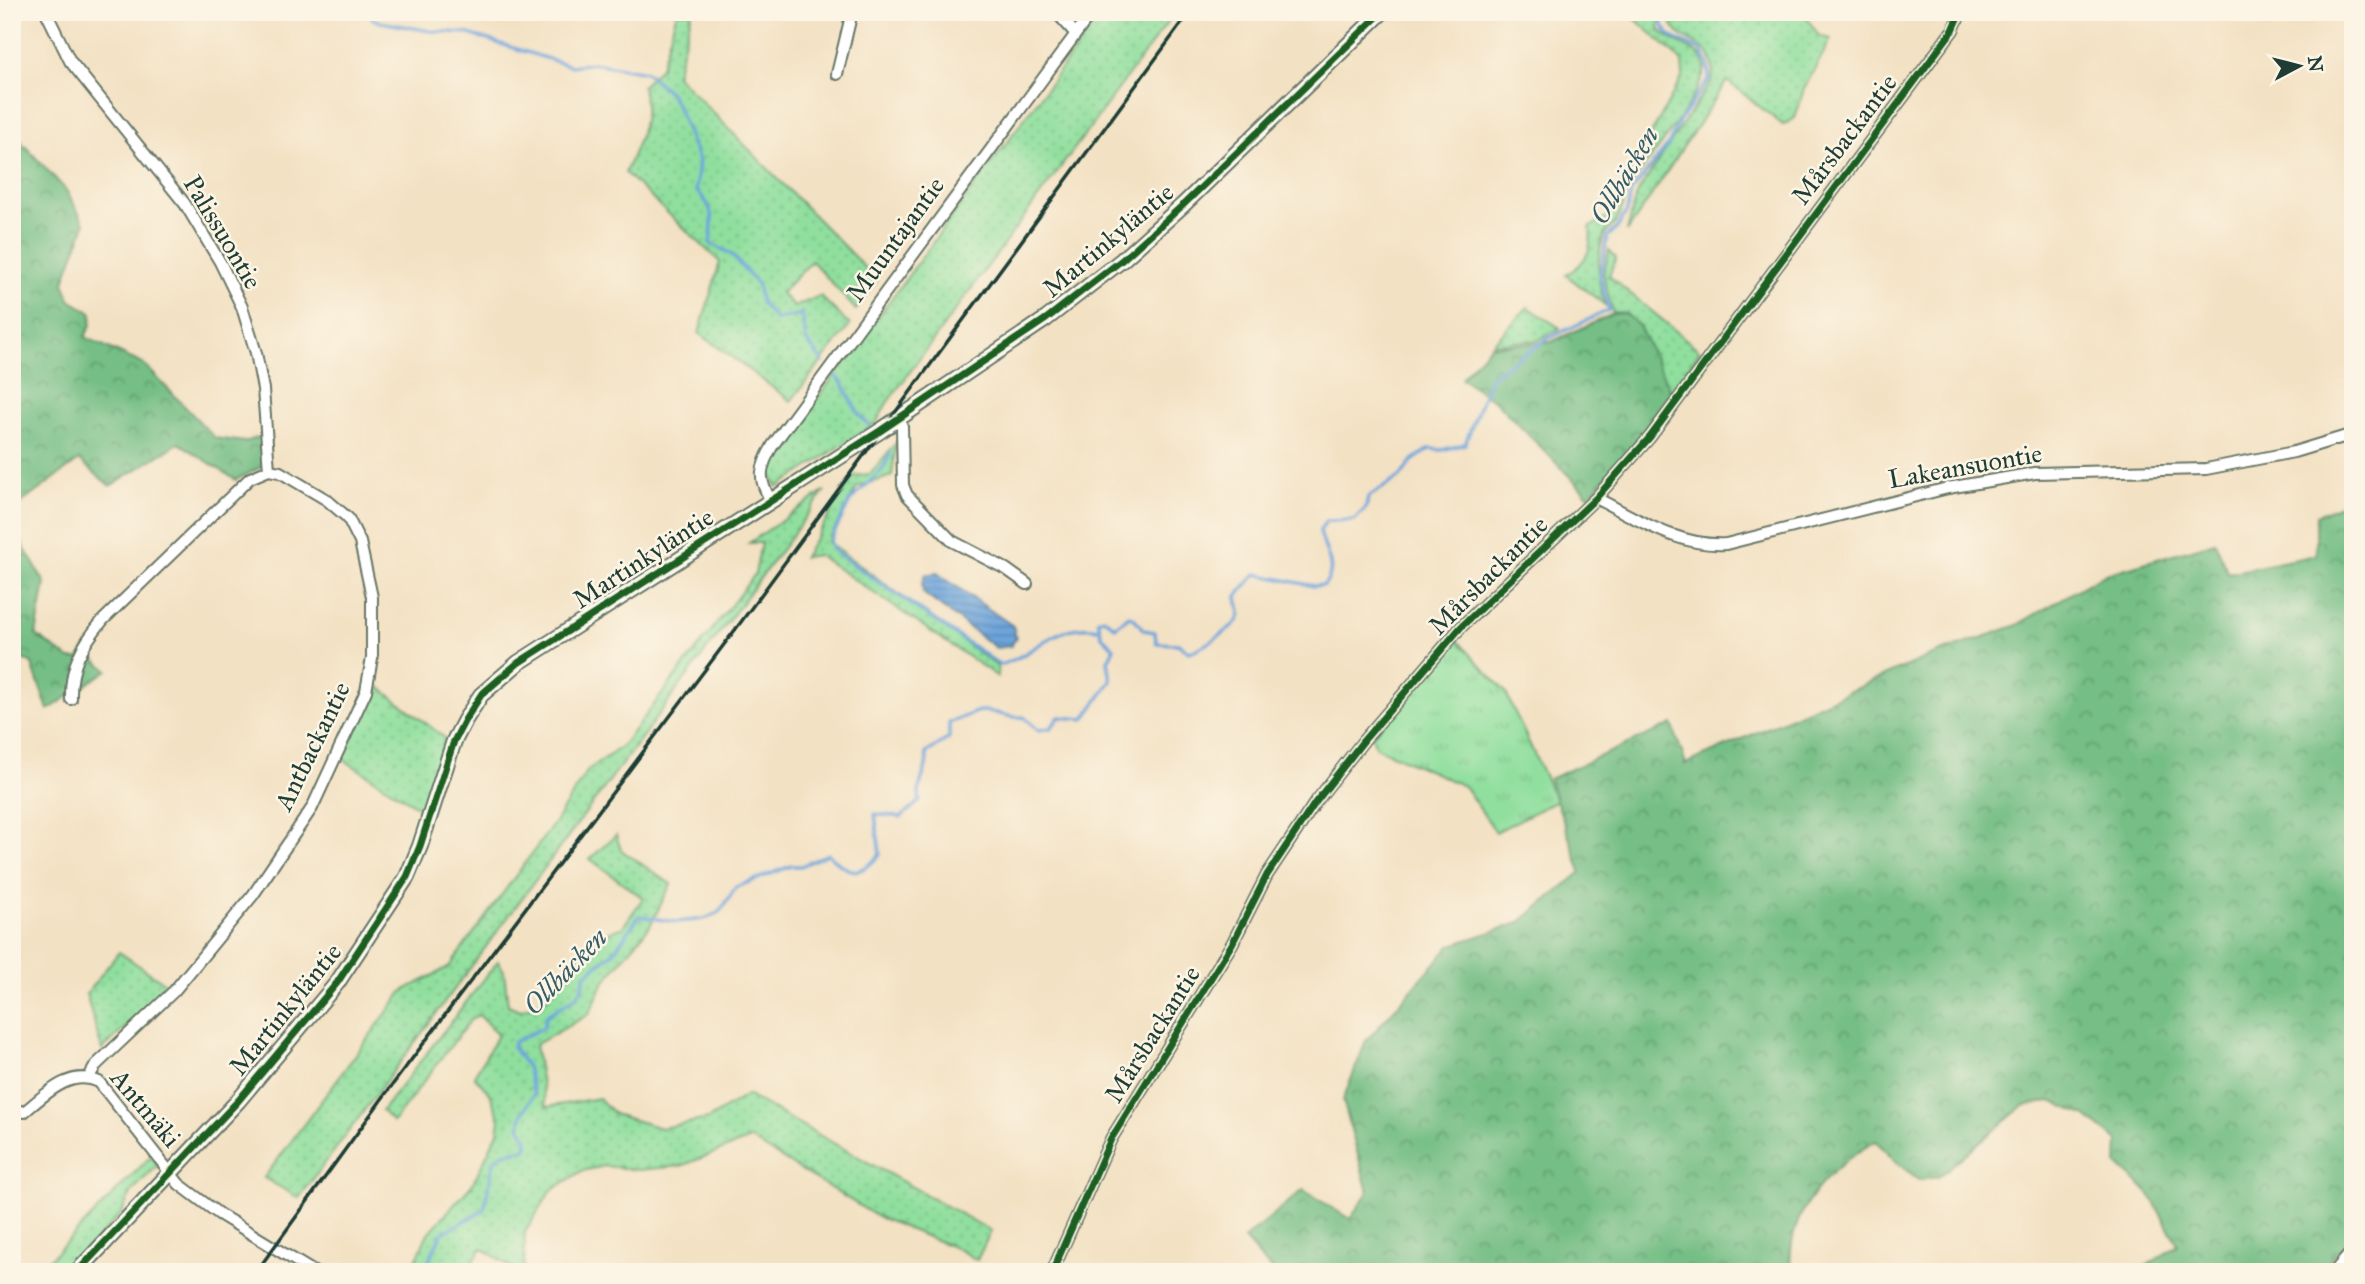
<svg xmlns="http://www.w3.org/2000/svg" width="2365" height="1284" viewBox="0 0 2365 1284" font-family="'IM FELL Great Primer',serif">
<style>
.grass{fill:url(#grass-dots);stroke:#588e69;stroke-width:2}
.forest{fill:url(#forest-crowns);stroke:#4a7e5c;stroke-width:2}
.park{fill:url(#park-tufts);stroke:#588e69;stroke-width:2}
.water{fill:url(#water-rules);stroke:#467088;stroke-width:2}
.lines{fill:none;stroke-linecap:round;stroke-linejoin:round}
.stream{stroke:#6da4db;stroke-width:3.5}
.street-casing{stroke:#697666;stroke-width:14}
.secondary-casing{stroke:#697666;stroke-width:18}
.street{stroke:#fff;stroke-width:10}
.secondary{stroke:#fff;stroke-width:14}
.rail{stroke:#1f3d34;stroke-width:3.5}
.cycleway-casing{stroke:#fcf5e5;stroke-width:11}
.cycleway{stroke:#1b5e20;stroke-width:7}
.labels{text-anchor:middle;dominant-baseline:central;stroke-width:5;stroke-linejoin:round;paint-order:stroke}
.street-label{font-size:26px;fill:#1f3d34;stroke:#fcf5e5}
.water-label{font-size:28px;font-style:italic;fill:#365c66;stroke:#fcf5e5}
</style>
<defs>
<pattern id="grass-dots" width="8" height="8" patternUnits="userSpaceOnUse" patternTransform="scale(1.75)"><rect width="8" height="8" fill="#90df9e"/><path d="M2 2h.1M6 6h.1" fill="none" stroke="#7cc089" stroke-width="1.8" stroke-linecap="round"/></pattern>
<pattern id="forest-crowns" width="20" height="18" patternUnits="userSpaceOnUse" patternTransform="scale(1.75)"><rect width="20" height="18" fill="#74be85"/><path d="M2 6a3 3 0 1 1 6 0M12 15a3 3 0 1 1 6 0" fill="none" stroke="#5f9c6e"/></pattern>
<pattern id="park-tufts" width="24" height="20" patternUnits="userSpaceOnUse" patternTransform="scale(1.75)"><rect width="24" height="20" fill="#90df9e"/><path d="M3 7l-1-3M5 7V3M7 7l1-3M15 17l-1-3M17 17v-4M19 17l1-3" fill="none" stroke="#7cc089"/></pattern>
<pattern id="water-rules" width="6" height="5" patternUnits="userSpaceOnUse" patternTransform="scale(1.75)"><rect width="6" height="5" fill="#6da4db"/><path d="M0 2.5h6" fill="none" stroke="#5987b2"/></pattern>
</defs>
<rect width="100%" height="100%" fill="#fcf5e5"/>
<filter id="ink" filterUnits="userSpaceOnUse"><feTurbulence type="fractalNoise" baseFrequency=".0143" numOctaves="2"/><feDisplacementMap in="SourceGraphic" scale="14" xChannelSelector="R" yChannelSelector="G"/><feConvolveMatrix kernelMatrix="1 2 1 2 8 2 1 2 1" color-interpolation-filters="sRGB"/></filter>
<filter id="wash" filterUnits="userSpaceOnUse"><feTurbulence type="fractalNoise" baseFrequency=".00686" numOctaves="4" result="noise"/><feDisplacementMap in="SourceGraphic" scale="28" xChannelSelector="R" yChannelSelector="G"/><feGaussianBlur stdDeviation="1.57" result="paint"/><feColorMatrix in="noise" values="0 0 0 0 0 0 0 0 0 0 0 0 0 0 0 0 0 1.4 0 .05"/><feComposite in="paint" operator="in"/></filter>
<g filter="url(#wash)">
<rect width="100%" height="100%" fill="#f3e1c3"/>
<g class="grass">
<path d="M677,12H692L676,75L877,280L856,310L812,261L781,293L794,307L820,296L850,325L791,401L699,333L720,262L625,173C637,144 652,117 642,86L661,67Z"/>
<polygon points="1103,12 1175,12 887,403 876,423 778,487 771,477 770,463"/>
<path d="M1632,12L1660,18L1659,29C1672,45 1697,46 1704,62C1713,83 1643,166 1630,187C1623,197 1623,211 1616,222C1612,228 1605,231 1603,238C1596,262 1598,282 1605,305L1566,275C1586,263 1593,250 1590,227C1611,214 1613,220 1619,192L1683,76L1682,61L1632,16Z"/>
<path d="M1669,12H1803L1819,36L1831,39L1804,89L1795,118L1783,125L1727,81L1627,232L1636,195L1712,80C1720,33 1671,51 1669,12Z"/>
<polygon points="1609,250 1616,258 1609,276 1700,351 1671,392 1639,326 1625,313 1613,314 1603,274"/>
<polygon points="1528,307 1560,328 1539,340 1492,344"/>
<polygon points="896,443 892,476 857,487 828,542 997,666 998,677 818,555 804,557 853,476 870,474"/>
<polygon points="825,491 299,1198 264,1178 403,991 449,967 555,822 588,770 621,747 755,574 761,543 749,543"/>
<polygon points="373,682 445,738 423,810 341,758 361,721"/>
<polygon points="616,835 621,850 671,884 650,926 604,982 589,1014 535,1045 546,1107 599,1098 614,1114 661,1128 708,1119 747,1095 991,1231 977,1260 958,1249 878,1217 750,1139 681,1166 639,1170 605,1166 582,1171 551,1191 525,1232 524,1272 518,1272 482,1248 467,1272 411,1272 427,1235 472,1185 498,1132 500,1120 490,1094 474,1076 498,1035 479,1015 472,1018 393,1122 382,1111 498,961 504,971 508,1005 520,1010 543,1002 598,935 622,928 643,898 590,859"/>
<polygon points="119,952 169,986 102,1050 86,994"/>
<polygon points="151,1156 158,1165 132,1191 121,1214 65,1272 37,1272"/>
</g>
<g class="forest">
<polygon points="13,133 66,190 85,224 64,282 70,300 92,313 91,325 85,337 145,365 215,438 245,442 262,436 264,458 261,467 236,480 179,443 110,486 79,460 12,510"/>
<polygon points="1625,313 1639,326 1671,392 1639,439 1589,496 1495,401 1461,378 1490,346 1551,342 1613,314"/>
<path d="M2353,500V1242L2333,1255L2322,1272H2137L2178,1245L2149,1193L2117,1164L2118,1141L2086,1116L2051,1101L2023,1106L1938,1177L1920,1180L1898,1164L1876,1141C1828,1168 1785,1213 1791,1272H1273L1244,1239L1303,1190L1350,1219L1368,1192L1343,1100L1366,1041L1451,945L1519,923L1581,872L1549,779L1672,724L1686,764L1927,657L2015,626L2103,575L2215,542L2228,573L2316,555V515Z"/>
<polygon points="12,527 45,583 36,635 70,659 79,659 88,644 96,661 108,670 48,710 31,662 12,656"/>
</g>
<polygon class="park" points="1456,639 1505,691 1556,801 1496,832 1464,786 1376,747 1372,736"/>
<polygon class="water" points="937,573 1013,626 1016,638 1011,646 996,648 923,593 922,583 925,575"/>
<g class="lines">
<g class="stream">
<path d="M368,12L373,19L381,22L430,31L466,33L571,66L593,63L646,72L670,93L678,108L699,161L696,190C714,207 714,219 710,243L731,254L757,284L761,303L776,320L802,314L806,340L823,362"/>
<path d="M834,374C851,388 850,410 870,426"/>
<path d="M890,454L882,470L850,501L830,541L834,551L1000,665C1038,654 1054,621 1098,629"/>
<path d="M424,1272L441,1234L484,1210L494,1161L501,1154L526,1149L527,1139L520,1126L522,1115L534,1094L527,1067L513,1047L514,1042L544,1027L546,1016L576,997L582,988L585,975L613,953L639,916L677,922L704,919L720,912L736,887L791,866H801L828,854C848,873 859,879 880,854L875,814L901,817L920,801C915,783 930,771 926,753L949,738V722C960,721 970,712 981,711C997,711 1008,719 1024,717L1038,730L1051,728L1059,717L1084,719L1111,681L1108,661L1114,648L1102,636L1098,620L1104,618L1115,627L1129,616L1134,618L1144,630L1155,632L1156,643L1178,644L1189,652C1199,650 1235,627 1239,618C1242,610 1237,604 1237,596L1256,574L1314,586L1324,585C1340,567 1322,550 1320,530L1326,521L1354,520L1366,508L1368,497L1400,477L1412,461L1429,449L1442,450L1465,444L1491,376L1549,338L1609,310L1600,276L1607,237L1617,228L1627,211L1631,192L1668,145L1680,120L1709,79L1708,63L1700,50L1670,36L1663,26V14L1644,12"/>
</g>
</g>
</g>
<g filter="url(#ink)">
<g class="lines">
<g class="street-casing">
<g id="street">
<polyline points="46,12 70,61 185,204 220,262 242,307 256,353 263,389 269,470"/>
<polyline points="1056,12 1075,33"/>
<polyline points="837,74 852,12"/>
<polyline points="898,419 902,426 903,485 907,495 952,541 1006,569 1027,584"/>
<path d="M1596,498C1638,519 1679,547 1726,544L1948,488L2035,473L2206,469L2294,452L2353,434"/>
<path d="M771,500C757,479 760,467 773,445L1092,12"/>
<path d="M71,699C70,666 82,645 103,620L250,478L269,470L280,472L327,500L348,518L360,542L372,597V658L366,691L312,808L253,895L174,991L96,1065L89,1077"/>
<path d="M12,1109L24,1112C45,1095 70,1068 99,1082L179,1184L219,1214L314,1272"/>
<polyline points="1052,1272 1111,1139 1232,944 1267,875 1315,803 1364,740 1461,627 1596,498 1650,437 1953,30 1961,12"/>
<polyline points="2334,1272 2353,1250"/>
</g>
</g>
<g class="secondary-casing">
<polyline id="secondary" points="77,1272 238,1101 337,983 407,877 420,846 454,741 465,720 481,695 518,663 880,431 1046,319 1122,260 1183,205 1382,12"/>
</g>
<use href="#street" class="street"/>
<use href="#secondary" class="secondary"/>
<polyline class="rail" points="256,1272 387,1092 741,622 1190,12"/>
<g class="cycleway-casing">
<g id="cycleway">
<polyline points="77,1272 238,1101 337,983 407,877 420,846 454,741 465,720 481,695 518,663 880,431 1046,319 1122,260 1183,205 1382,12"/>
<polyline points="1052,1272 1111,1139 1232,944 1267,875 1315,803 1364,740 1461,627 1596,498 1650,437 1953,30 1961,12"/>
</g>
</g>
<use href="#cycleway" class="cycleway"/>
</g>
</g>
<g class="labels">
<g class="street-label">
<text transform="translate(1844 139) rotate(-53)">Mårsbackantie</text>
<text transform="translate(223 232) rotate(59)">Palissuontie</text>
<text transform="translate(895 239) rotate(-54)">Muuntajantie</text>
<text transform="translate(1108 240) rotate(-40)">Martinkyläntie</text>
<text transform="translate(1965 466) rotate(-10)">Lakeansuontie</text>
<text transform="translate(643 558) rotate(-33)">Martinkyläntie</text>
<text transform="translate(1488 575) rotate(-45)">Mårsbackantie</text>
<text transform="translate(312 746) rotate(-64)">Antbackantie</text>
<text transform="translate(285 1009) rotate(-51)">Martinkyläntie</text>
<text transform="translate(1152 1034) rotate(-58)">Mårsbackantie</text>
<text transform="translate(146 1108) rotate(50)">Antmäki</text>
</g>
<g class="water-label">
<text transform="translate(1624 175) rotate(-59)">Ollbäcken</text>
<text transform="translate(565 971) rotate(-46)">Ollbäcken</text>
</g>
</g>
<rect width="2365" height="1284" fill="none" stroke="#fcf5e5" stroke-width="42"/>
<g transform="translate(2299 66) rotate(83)" stroke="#fcf5e5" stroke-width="5" paint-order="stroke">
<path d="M0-5L12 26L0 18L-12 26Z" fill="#1f3d34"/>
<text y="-10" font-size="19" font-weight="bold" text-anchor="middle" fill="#1f3d34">N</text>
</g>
</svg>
